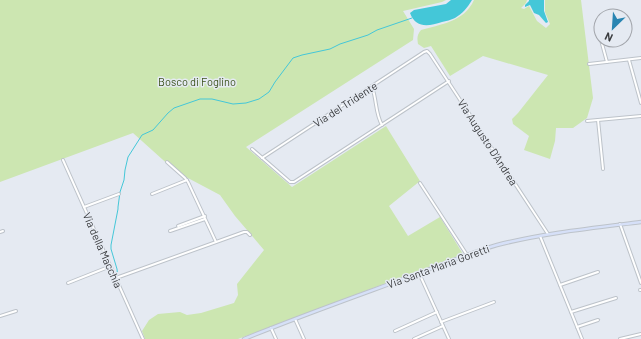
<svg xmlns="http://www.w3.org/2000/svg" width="641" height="339" viewBox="0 0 641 339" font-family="Barlow,sans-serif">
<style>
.green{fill:#cce6b1}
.water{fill:#44c7d8}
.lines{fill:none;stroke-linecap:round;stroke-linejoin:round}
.stream{stroke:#44c7d8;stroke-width:1}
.street-casing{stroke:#bdc3ca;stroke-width:4}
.secondary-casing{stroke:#bdc3ca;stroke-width:4.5}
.street{stroke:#fff;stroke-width:2}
.secondary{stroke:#d6e0f8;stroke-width:2.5}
.labels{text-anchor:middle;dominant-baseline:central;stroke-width:3;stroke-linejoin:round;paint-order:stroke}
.park-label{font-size:11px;fill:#3a511a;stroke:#e5eaf2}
.street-label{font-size:11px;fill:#3a3c3f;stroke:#e5eaf2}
</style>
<rect width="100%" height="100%" fill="#e5eaf2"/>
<g class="green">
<polygon points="0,0 446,0 442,2 403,11 414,29 413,40 246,147 292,187 386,126 420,181 389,206 408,236 440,217 463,254 238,339 145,339 142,331 149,320 158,314 180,312 187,315 201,313 234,303 238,295 237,284 264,250 235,216 220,195 186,177 182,177 133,133 0,182"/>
<path d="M474,0H527L526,3L521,8L524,9L529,6L537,21L546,28L550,24L545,12V0H581L593,98L587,118L573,128H556L555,141L550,159L524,150L529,136L513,124L512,119L518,113L548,75L483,56L450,76L431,46L424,48L418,44C417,38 417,35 421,30C441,24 464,22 474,0Z"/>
</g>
<g class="water">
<path d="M451,0H472C468,7 462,14 455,18C451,20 446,21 442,22C429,26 416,29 410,13L414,10L446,4Z"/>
<polygon points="529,0 544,0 544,11 548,22 546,23 539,15 534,13 530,5 525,7 525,5 529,1"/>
</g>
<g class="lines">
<polyline class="stream" points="118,281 117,269 111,249 111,245 118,209 118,207 120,192 124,180 125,170 128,157 142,135 153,130 168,113 174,108 200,99 212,99 233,104 246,103 259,99 269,92 275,82 293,58 302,55 330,49 340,44 368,35 377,30 412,18"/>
<g class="street-casing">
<g id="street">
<polyline points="598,26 601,38"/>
<polyline points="601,40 607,62"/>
<polyline points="629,60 641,103"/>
<polyline points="589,64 641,58"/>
<path d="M372,87C377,100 375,113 382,125"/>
<polyline points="598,120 603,169"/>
<polyline points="587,121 641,116"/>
<polyline points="252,149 290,182 294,182 449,81"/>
<polyline points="262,158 424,52 427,51 430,54 548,234"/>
<polyline points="63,160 143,339"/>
<polyline points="167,162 185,178 188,182 216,242"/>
<polyline points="420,183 467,255"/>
<polyline points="152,194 187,180"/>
<polyline points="84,207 119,194"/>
<polyline points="620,224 641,283"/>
<polyline points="178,226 205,216"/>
<polyline points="170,231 205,219"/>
<polyline points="0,232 3,231"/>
<polyline points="540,236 582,339"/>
<polyline points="419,273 449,339"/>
<polyline points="116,278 244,232 247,232 250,235"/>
<polyline points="68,283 111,266"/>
<polyline points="560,285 598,272"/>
<polyline points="640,290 641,290"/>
<polyline points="571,312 616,298"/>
<polyline points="0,316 16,311"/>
<polyline points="295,319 304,339"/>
<polyline points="441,322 494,302"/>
<polyline points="577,327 598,320"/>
<polyline points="271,328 276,339"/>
<polyline points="395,331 437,312"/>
<polyline points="414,339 443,326"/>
<polyline points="620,339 641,334"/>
</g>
</g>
<g class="secondary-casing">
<path id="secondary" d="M244,339C300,316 357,296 414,275C442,265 469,253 497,245C544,233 593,228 641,222"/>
</g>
<use href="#street" class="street"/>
<use href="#secondary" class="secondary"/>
</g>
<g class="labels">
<g class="park-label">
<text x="197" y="81">Bosco di Foglino</text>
</g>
<g class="street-label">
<text transform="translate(345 104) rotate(-33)">Via del Tridente</text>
<text transform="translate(488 142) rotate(57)">Via Augusto D'Andrea</text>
<text transform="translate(103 250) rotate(66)">Via della Macchia</text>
<text transform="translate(438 266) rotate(-20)">Via Santa Maria Goretti</text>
</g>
</g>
<g transform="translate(613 28) rotate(205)"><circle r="19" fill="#e5eaf2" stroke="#a1a4aa"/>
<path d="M0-3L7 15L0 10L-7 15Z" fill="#2985b2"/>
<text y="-6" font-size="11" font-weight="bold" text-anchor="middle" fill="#3a3c3f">N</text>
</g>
</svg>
